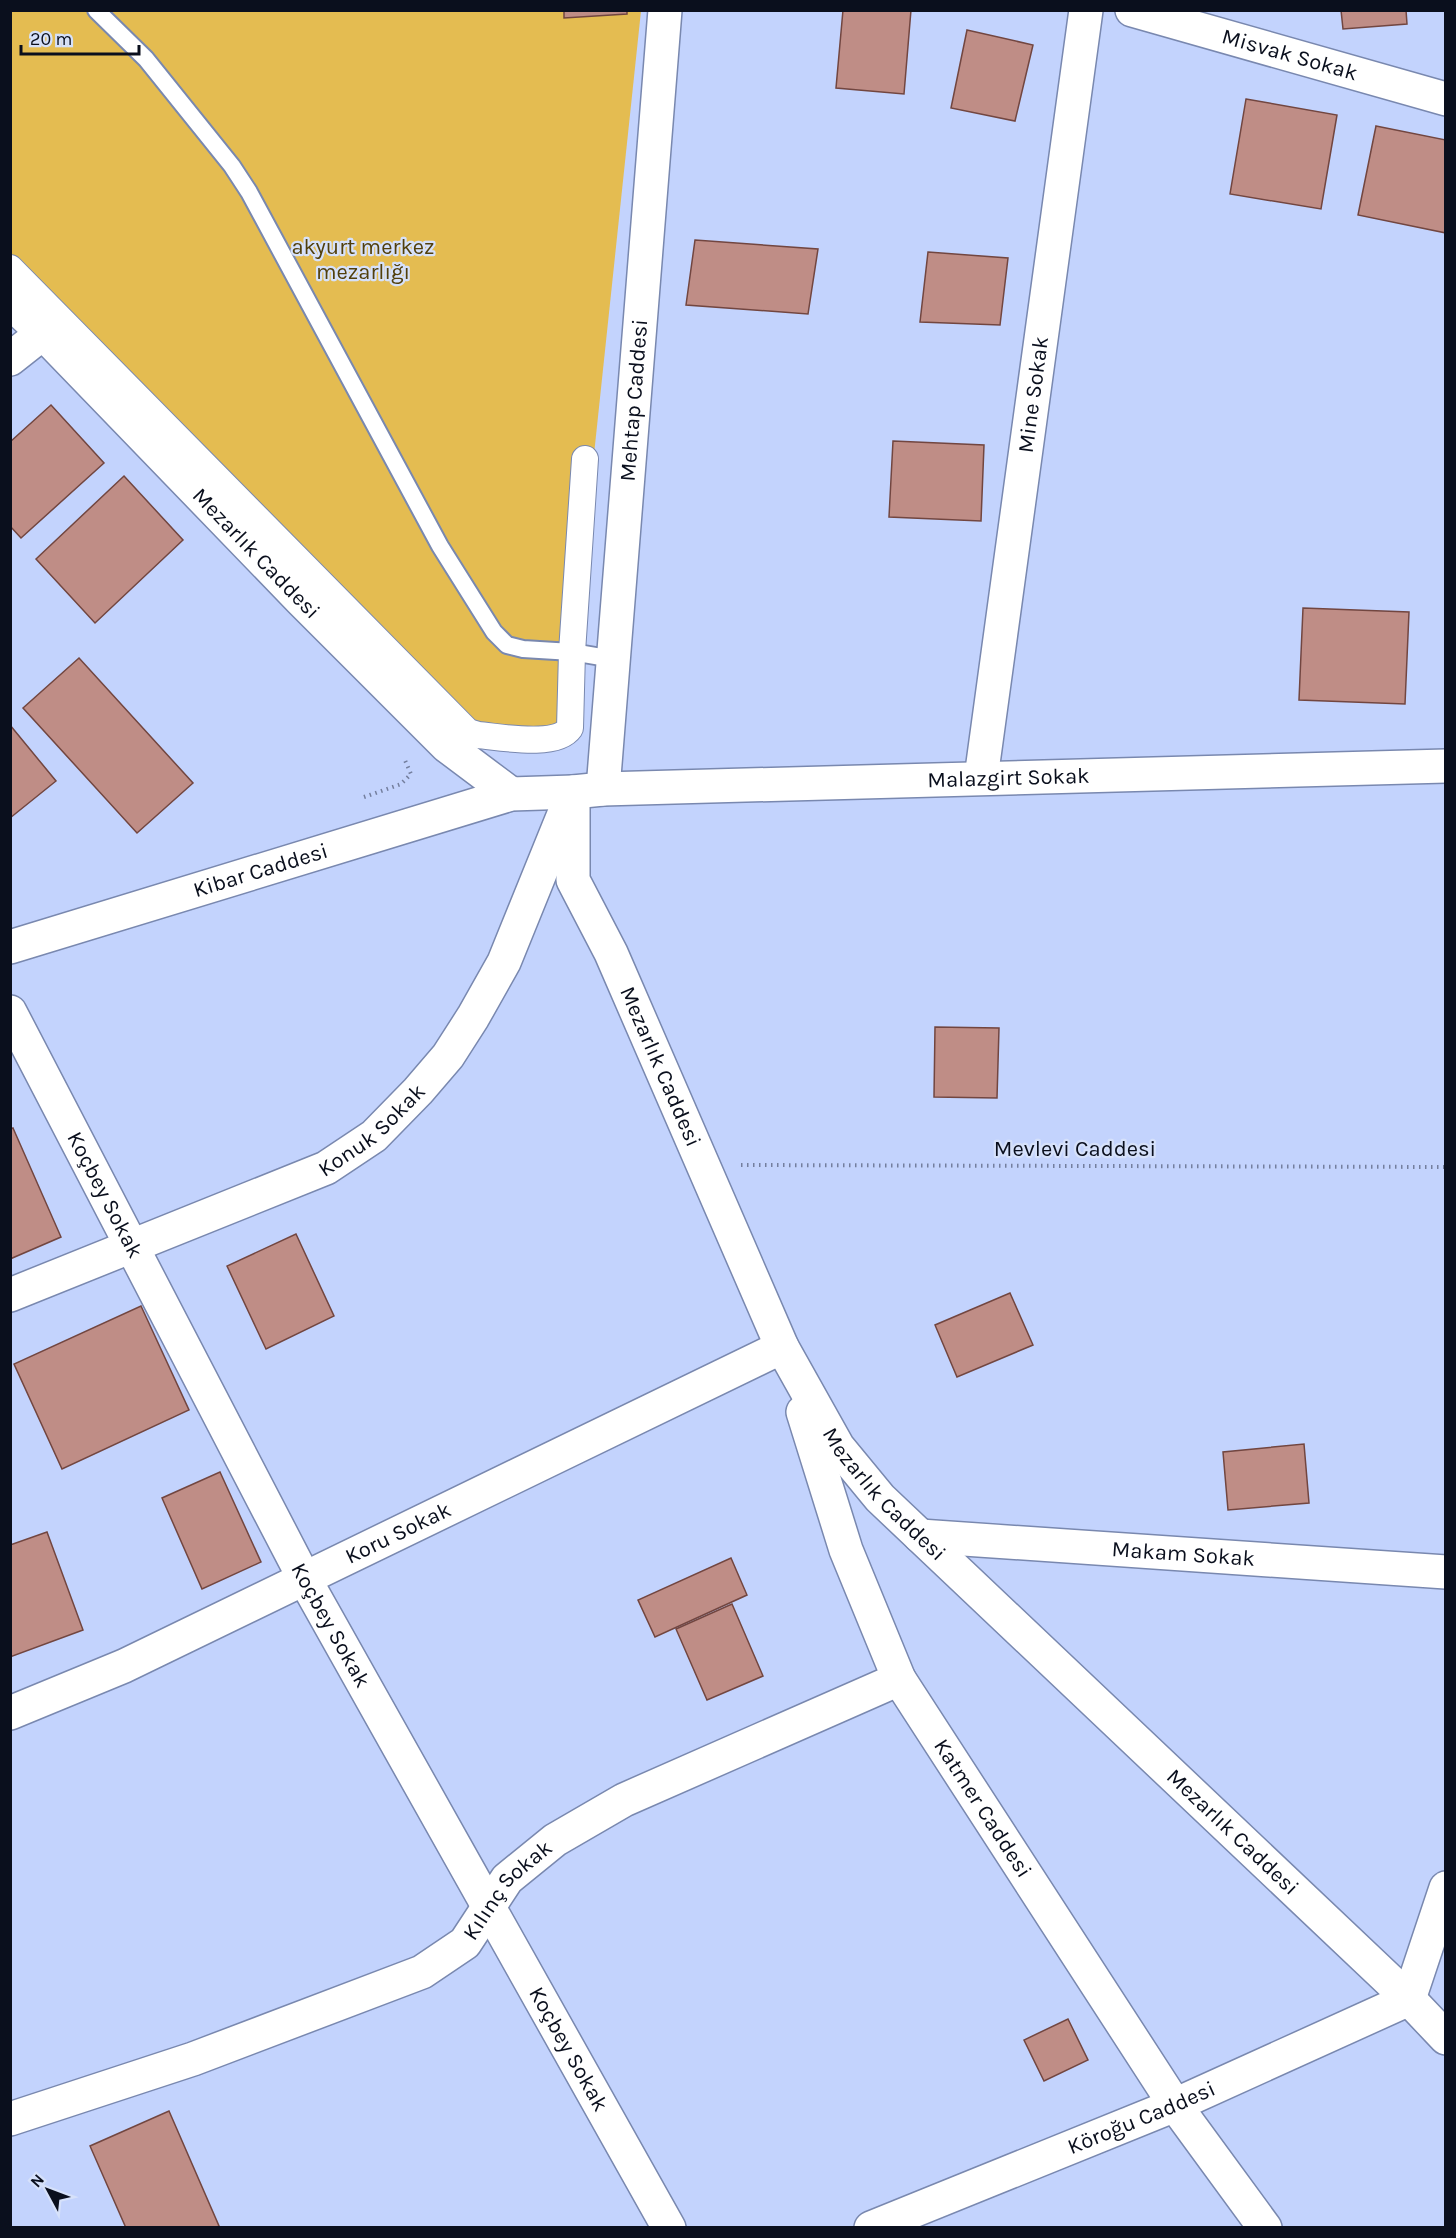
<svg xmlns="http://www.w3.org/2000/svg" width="1456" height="2238" viewBox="0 0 1456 2238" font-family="Karla,sans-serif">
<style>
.green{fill:#e4bc51}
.building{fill:#bf8d86;stroke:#724640;stroke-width:1.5}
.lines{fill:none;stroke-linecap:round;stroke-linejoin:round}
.service-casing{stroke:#7988af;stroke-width:20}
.pedestrian-casing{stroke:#7988af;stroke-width:28}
.minor-casing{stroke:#7988af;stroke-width:36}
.tertiary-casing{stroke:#7988af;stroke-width:36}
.path{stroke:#747f9e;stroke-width:4;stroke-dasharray:1.5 4.5;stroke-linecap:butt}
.service{stroke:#fff;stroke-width:16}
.pedestrian{stroke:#fff;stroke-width:26}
.minor{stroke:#fff;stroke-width:33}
.tertiary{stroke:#fff;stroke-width:33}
.labels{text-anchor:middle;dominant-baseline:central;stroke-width:4.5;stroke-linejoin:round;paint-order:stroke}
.street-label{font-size:22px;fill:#0a0f1d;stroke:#d6e1fa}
.park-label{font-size:22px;fill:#513f0b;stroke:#d6e1fa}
</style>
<rect width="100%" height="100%" fill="#c3d3fd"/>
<polygon class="green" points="10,11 641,11 565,728 472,727 11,261"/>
<g class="building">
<polygon points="564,10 627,10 627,14 564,18"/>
<polygon points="843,10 911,10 904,94 836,88"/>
<polygon points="1341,10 1406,10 1407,24 1343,29"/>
<polygon points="967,30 1033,45 1015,121 951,108"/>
<polygon points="1246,99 1337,115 1321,209 1230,194"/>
<polygon points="1376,126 1446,140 1446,233 1358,215"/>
<polygon points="695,240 818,249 808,314 686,305"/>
<polygon points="928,252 1008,258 1000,325 920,322"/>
<polygon points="51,405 104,463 21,538 10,526 10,442"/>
<polygon points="893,441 984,445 981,521 889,517"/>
<polygon points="124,476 183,540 95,623 36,559"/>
<polygon points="1303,608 1409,612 1405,704 1299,700"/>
<polygon points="79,658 193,783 137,833 23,708"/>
<polygon points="10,725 56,781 10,818"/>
<polygon points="935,1027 999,1028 997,1098 934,1097"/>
<polygon points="13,1128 61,1237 10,1259 10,1129"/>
<polygon points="296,1234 334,1316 266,1349 227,1266"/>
<polygon points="1010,1293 1033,1345 957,1377 935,1325"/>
<polygon points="141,1306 189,1410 62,1469 14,1364"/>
<polygon points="1304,1444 1309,1503 1228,1510 1223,1452"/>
<polygon points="220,1472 261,1562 202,1589 162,1498"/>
<polygon points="47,1532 83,1630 10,1657 10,1545"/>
<polygon points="731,1558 747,1595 655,1637 638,1600"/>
<polygon points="732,1604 763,1676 707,1700 676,1629"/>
<polygon points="1068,2019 1088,2060 1044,2081 1024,2040"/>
<polygon points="169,2111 219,2226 215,2228 126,2228 90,2146"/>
</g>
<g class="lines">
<g class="service-casing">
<polyline id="service" points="96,10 146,59 232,166 249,192 440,546 494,632 507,645 523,649 572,652 613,659"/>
</g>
<g class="pedestrian-casing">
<path id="pedestrian" d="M10,268L468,732L478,735C501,737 556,748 570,728L572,652L585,459"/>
</g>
<g class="minor-casing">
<g id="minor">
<path id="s1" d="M1132,10L1446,99"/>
<polyline points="10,359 43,333"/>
<path id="s2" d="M981,778L1086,10"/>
<path id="s3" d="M10,1012L304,1578L669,2228"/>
<path id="s4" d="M10,1295L326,1168L374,1136L418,1091L448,1056L473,1017L504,962L573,792L603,789L1446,766"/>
<path id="s5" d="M920,1536L1446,1572"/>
<path id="s6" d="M10,1713L124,1666L782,1347"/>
<polyline points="1409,1999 1446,1888"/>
<path id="s7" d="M10,2119L193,2059L422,1972L465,1943L507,1879L555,1840L624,1800L899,1679"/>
</g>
</g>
<g class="tertiary-casing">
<g id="tertiary">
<path id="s8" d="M10,302L43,333L301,600L447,746L511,794"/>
<path id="s9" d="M603,789L665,10"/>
<path id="s10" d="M10,947L511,794L573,792V880L611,953L782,1347L838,1447L880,1498L1409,1999L1446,2038"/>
<path id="s11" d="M803,1412L846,1550L899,1679L1175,2105L1265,2228"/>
<path id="s12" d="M871,2228L1175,2105L1409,1999"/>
</g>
</g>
<g class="path">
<polyline points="364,797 401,784 411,774 404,758"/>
<polyline points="741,1165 1446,1167"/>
</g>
<use href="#service" class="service"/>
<use href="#pedestrian" class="pedestrian"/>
<use href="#minor" class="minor"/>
<use href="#tertiary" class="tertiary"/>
</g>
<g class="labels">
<g class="street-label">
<text stroke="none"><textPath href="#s1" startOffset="164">Misvak Sokak</textPath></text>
<text stroke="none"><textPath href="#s2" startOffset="387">Mine Sokak</textPath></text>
<text stroke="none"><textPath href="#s9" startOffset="390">Mehtap Caddesi</textPath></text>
<text stroke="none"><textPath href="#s8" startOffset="352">Mezarlık Caddesi</textPath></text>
<text stroke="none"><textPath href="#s4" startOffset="1236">Malazgirt Sokak</textPath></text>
<text stroke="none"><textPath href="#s10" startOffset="262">Kibar Caddesi</textPath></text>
<text stroke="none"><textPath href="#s10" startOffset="880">Mezarlık Caddesi</textPath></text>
<text stroke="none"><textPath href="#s4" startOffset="400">Konuk Sokak</textPath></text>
<text x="1075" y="1149">Mevlevi Caddesi</text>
<text stroke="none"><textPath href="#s3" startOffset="206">Koçbey Sokak</textPath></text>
<text stroke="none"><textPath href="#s10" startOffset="1366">Mezarlık Caddesi</textPath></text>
<text stroke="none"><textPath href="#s6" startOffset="428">Koru Sokak</textPath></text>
<text stroke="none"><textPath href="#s5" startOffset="264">Makam Sokak</textPath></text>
<text stroke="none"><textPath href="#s3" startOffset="692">Koçbey Sokak</textPath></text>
<text stroke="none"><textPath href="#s11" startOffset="438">Katmer Caddesi</textPath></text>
<text stroke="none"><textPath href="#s10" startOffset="1852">Mezarlık Caddesi</textPath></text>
<text stroke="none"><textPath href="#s7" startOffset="558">Kılınç Sokak</textPath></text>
<text stroke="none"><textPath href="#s3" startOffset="1178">Koçbey Sokak</textPath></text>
<text stroke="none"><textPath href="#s12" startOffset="292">Köroğu Caddesi</textPath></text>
</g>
<g class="park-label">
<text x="363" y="247">akyurt merkez<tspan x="363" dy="25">mezarlığı</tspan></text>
</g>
</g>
<rect width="1456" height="2238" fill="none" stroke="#0a0f1d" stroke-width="24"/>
<g transform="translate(48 2190) rotate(311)" stroke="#d6e1fa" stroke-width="4.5" paint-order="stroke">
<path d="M0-4.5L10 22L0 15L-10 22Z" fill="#0a0f1d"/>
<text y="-9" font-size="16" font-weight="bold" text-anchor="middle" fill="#0a0f1d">N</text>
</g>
<path d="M21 45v9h118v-9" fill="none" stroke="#0a0f1d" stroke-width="3"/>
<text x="30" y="45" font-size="18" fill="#0a0f1d" stroke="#d6e1fa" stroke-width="4.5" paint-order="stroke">20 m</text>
</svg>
